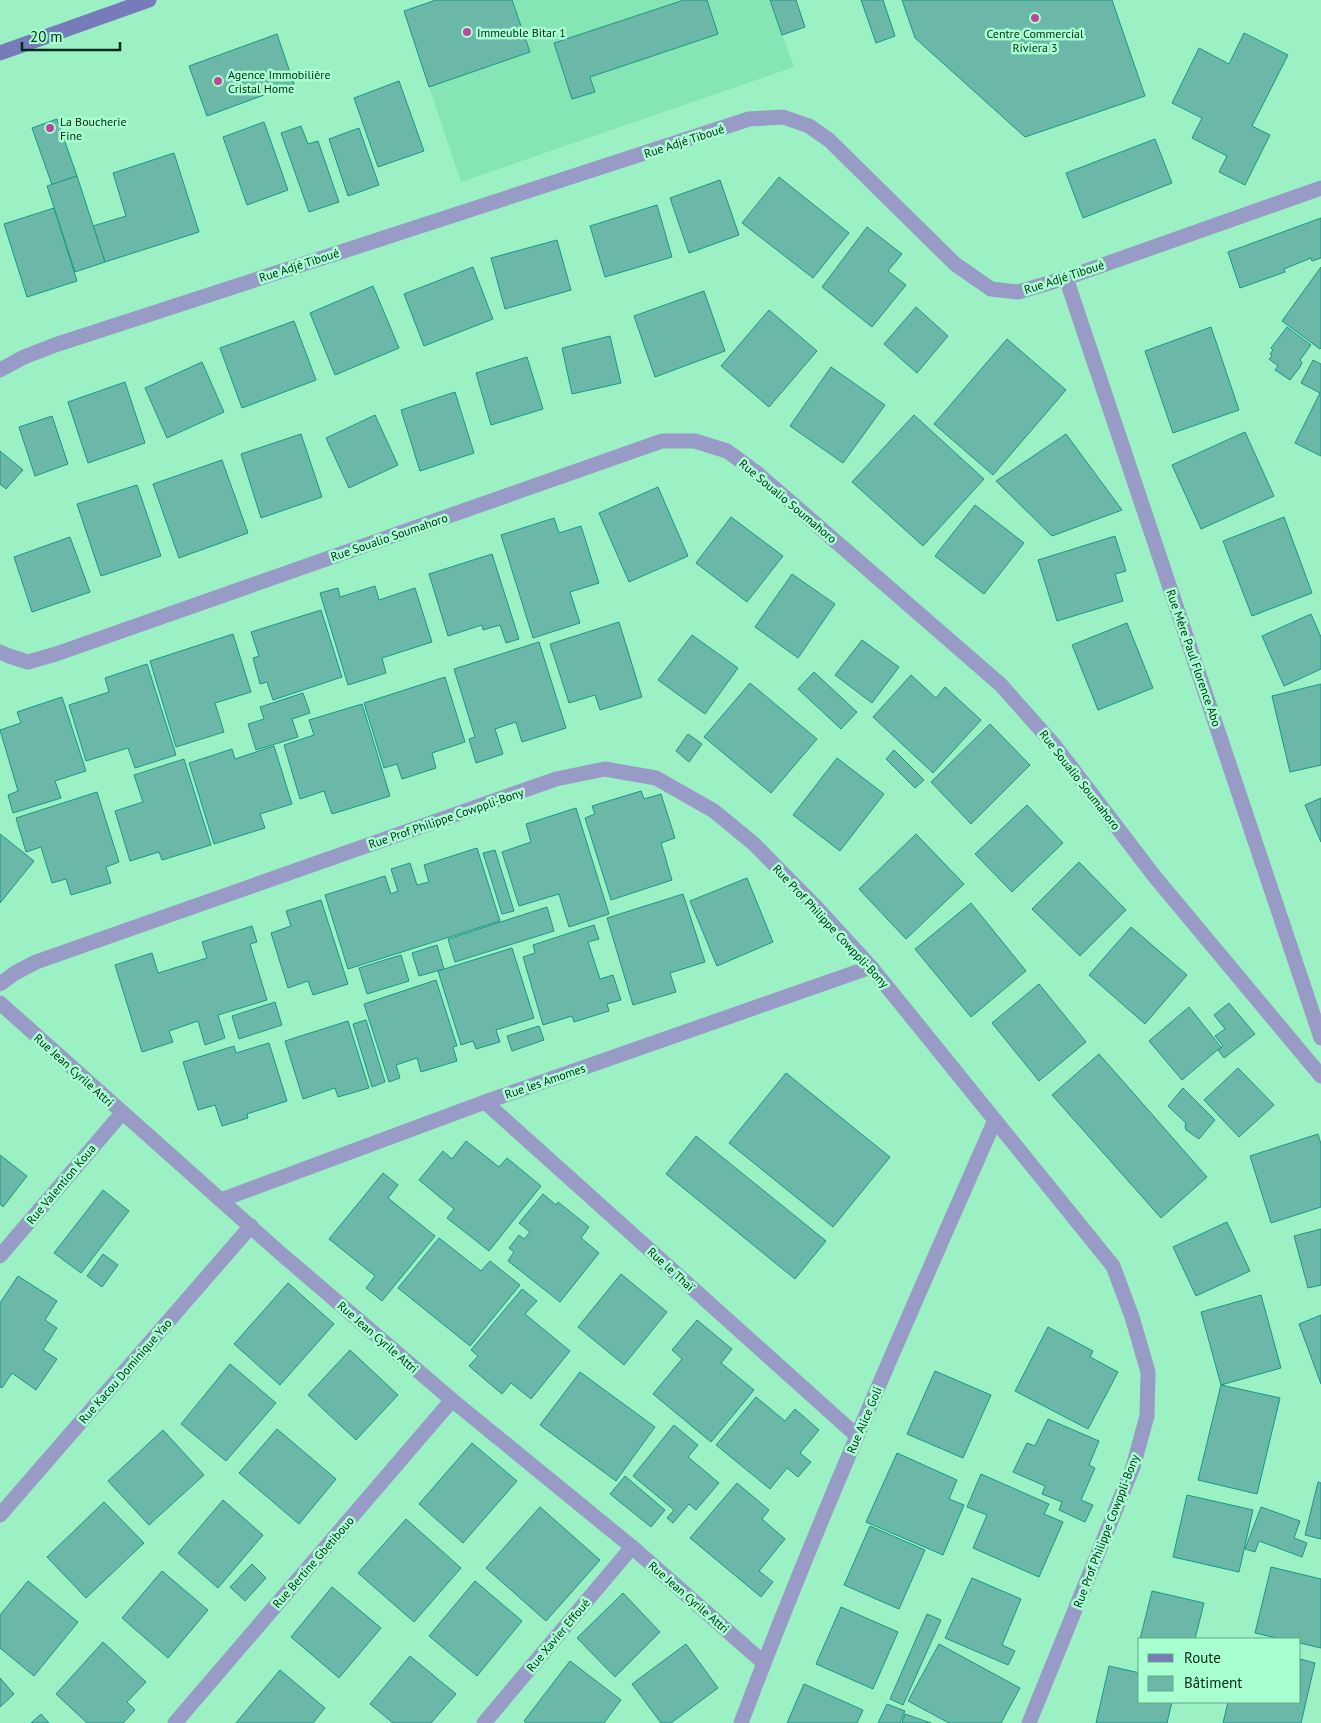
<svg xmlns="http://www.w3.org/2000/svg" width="1321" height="1723" viewBox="0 0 1321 1723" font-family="'PT Sans',sans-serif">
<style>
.built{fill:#86e5b5}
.building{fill:#6bb8a9;stroke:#199785}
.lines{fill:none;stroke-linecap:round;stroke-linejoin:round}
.street{stroke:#979bc6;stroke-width:15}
.secondary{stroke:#777bba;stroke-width:15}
.poi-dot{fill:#bc469c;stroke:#a8ffd0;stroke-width:2}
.labels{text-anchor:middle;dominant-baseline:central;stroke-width:5;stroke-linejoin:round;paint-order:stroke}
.poi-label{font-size:12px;fill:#052b1a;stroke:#a8ffd0;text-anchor:start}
.street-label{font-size:12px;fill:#052b1a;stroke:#a8ffd0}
</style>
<rect width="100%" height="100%" fill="#9bf1c3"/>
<polygon class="built" points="436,0 770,0 794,67 461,182 404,11"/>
<g class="building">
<polygon points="436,0 512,0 530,52 429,87 404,11"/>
<polygon points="684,0 707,0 718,34 590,77 595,92 572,99 554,43"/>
<polygon points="770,0 796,0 805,27 782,35"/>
<polygon points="861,0 883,0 895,36 876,43"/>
<polygon points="902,0 1112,0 1145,96 1025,137 915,38"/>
<polygon points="1244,33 1288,55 1252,126 1270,135 1245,185 1219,172 1227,156 1192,138 1202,118 1172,103 1199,48 1229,64"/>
<polygon points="277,34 294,84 207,116 189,66"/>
<polygon points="399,81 424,151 378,167 354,98"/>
<polygon points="57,119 77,176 52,185 32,128"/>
<polygon points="264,122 288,190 247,205 223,137"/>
<polygon points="301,126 308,144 318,141 339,202 309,212 281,133"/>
<polygon points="359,128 379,185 348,196 329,139"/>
<polygon points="1155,139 1172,183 1083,218 1066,173"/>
<polygon points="174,153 199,232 105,262 93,226 126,216 113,173"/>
<polygon points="77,176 105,262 75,272 47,186"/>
<polygon points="779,177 849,233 813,278 742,223"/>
<polygon points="720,180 739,235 689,253 670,198"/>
<polygon points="657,205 672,257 605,277 590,226"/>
<polygon points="54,208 77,281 27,297 4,224"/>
<polygon points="1321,218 1321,258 1312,261 1311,258 1284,269 1285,272 1240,288 1228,252"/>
<polygon points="867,227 902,254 888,271 906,285 872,327 822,287"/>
<polygon points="557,240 571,290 505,309 491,258"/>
<polygon points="473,267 493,319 424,346 404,294"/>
<polygon points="1321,267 1321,348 1320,349 1282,321"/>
<polygon points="373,286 399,348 335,375 310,313"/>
<polygon points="704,291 725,351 655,377 634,316"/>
<polygon points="916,307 948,336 917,373 884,344"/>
<polygon points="769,310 817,351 769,407 721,366"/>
<polygon points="294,321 316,380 242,408 220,348"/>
<polygon points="1211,327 1239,410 1173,433 1145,351"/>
<polygon points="1287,327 1311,345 1300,360 1302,362 1300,367 1290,380 1275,370 1278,366 1269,359 1272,356 1270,354 1273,350 1271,348"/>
<polygon points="610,336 621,383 572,394 562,348"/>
<polygon points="1007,339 1066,390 993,475 934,424"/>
<polygon points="527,357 543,409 491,425 476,373"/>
<polygon points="1313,360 1321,364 1321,456 1295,443 1320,393 1301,383"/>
<polygon points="202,362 224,412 167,438 145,388"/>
<polygon points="831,367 885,405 843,463 790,426"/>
<polygon points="125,382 145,443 88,463 68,402"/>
<polygon points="455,392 474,453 420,471 401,410"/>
<polygon points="375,415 398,465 349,488 326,438"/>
<polygon points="914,415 984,479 923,546 852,482"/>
<polygon points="52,416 68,464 35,476 19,427"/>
<polygon points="1245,432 1274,496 1201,529 1172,465"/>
<polygon points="301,434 322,497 261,518 241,454"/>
<polygon points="1066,434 1122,510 1052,536 996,481"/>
<polygon points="0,451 23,470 6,489 0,484"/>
<polygon points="222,460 248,533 179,558 153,484"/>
<polygon points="137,485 161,556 101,576 77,504"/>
<polygon points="658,487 688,556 629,582 599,513"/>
<polygon points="975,505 1024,543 984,594 935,556"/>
<polygon points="731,517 783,556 747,602 696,563"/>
<polygon points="1284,517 1312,593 1252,616 1223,541"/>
<polygon points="554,518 559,533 581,526 599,583 570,592 580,623 533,638 501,535"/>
<polygon points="1115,536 1126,571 1115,574 1123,601 1057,621 1038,560"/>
<polygon points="70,537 90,592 32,612 14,557"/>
<polygon points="492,554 519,639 506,643 500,625 483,630 482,625 448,636 429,574"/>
<polygon points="792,574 835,604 798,658 755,627"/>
<polygon points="375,586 379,600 415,588 432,642 382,658 386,673 348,685 320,593 338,588 340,597"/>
<polygon points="321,610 342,677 273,700 267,682 260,684 253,658 259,656 251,632"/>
<polygon points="1311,614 1321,637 1321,669 1284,686 1262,636"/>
<polygon points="619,622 642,697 600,710 595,695 569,703 550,644"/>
<polygon points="1127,623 1153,688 1098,710 1072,645"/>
<polygon points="233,634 251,692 215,703 224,732 176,747 150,661"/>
<polygon points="692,635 738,668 705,714 658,680"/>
<polygon points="862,640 899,667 872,703 835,675"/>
<polygon points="539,642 566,728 522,742 516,722 495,729 503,754 476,763 469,739 475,737 454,669"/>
<polygon points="147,664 176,755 135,768 128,748 86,761 69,705 109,692 105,678"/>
<polygon points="814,672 857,712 841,729 798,689"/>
<polygon points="911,675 936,698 945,687 981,720 933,773 873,717"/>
<polygon points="445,677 465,742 432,753 436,768 402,779 397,764 384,768 364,703"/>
<polygon points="750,683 817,739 771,793 704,737"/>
<polygon points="1321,684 1321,765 1290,772 1272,696"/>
<polygon points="303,693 310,713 292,719 298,737 256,750 248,724 264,719 260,707"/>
<polygon points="62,697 86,771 55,781 61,798 13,813 8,795 18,791 0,730 21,723 17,712"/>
<polygon points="362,704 390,796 332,814 324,791 300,799 284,745 314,735 309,720"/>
<polygon points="990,724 1030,765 971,824 931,782"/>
<polygon points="688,734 702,744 689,762 676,751"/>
<polygon points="274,746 292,804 260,814 265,828 214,844 189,763 232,749 235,759"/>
<polygon points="894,750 924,780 915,788 886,759"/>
<polygon points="837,758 884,794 840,851 793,815"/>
<polygon points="184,759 211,845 162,860 159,852 130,861 115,811 143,802 134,775"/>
<polygon points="641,791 644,799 661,794 675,838 661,843 672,880 611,900 585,818 595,814 592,806"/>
<polygon points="97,792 119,862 106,867 111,883 71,895 66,879 52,883 41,847 26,852 16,818"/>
<polygon points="1321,798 1321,842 1305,805"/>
<polygon points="1027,805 1063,843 1012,892 975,854"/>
<polygon points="576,808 609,914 569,927 559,894 519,906 502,852 531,842 526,824"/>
<polygon points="0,834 34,861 0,903"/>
<polygon points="916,834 964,884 906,939 859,889"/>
<polygon points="477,848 500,921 348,969 325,895 385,876 391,894 398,891 391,869 410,863 417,885 429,882 424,865"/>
<polygon points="495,850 514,911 502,914 483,853"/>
<polygon points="1079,862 1126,910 1080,956 1032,909"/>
<polygon points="747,878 773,942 717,966 690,901"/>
<polygon points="683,894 705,962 670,973 676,992 633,1005 607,918"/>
<polygon points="321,900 348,984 313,995 308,981 288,988 271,933 291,926 286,911"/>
<polygon points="971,903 1026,971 971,1017 915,949"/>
<polygon points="547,907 554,931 455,962 448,939"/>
<polygon points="594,925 599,939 588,942 600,979 613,975 621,1000 607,1004 609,1011 574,1022 572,1016 543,1025 523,957 535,953 533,945"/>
<polygon points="252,926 257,942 250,944 267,1000 218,1015 225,1038 205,1045 198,1021 169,1031 173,1042 142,1052 115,965 152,953 158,973 207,958 202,942"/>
<polygon points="1131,927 1187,975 1145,1024 1089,975"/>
<polygon points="437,945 444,969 419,976 412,953"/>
<polygon points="512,948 534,1018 496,1030 500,1042 476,1049 473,1041 461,1045 438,971"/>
<polygon points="401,955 409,981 367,994 359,968"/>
<polygon points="436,980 457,1046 453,1047 457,1061 421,1072 417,1058 396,1065 400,1078 389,1082 364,1004"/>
<polygon points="1039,984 1086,1042 1039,1081 992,1023"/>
<polygon points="275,1002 282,1025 239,1039 232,1016"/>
<polygon points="1229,1003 1255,1034 1224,1058 1218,1050 1223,1046 1215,1036 1225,1029 1214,1015"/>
<polygon points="1189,1007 1221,1047 1182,1080 1149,1041"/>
<polygon points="366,1020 385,1082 372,1087 353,1024"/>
<polygon points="348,1021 369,1088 338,1097 335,1088 303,1099 285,1041"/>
<polygon points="539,1026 544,1040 512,1051 507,1036"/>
<polygon points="269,1043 287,1101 247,1114 248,1118 222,1126 215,1105 198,1110 183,1062 234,1046 236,1053"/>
<polygon points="1099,1054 1207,1177 1161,1218 1052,1095"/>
<polygon points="1238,1068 1274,1105 1239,1137 1204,1100"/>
<polygon points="786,1073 890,1157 833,1227 729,1143"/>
<polygon points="1183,1088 1215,1120 1199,1139 1186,1130 1185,1126 1186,1123 1168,1106"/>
<polygon points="1318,1134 1321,1144 1321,1207 1271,1223 1250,1156"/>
<polygon points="696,1136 826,1241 795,1279 666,1174"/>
<polygon points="466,1141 499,1167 507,1158 541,1186 489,1251 447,1218 454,1209 419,1180 443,1151 452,1159"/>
<polygon points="0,1155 27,1176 3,1207 0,1204"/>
<polygon points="383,1173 398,1185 388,1198 435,1236 382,1301 366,1288 375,1276 329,1239"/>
<polygon points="103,1190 129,1211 81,1273 54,1253"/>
<polygon points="543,1194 556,1205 558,1202 589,1227 581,1238 599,1253 560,1302 508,1261 514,1252 509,1248 519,1235 524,1239 530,1232 519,1223"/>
<polygon points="1227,1222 1250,1271 1196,1296 1173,1247"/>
<polygon points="1321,1229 1321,1285 1308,1288 1294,1236"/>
<polygon points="439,1238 481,1271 490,1261 520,1285 470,1346 398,1288"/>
<polygon points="103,1254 118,1265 102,1287 87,1276"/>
<polygon points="621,1274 667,1312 624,1365 578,1327"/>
<polygon points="18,1276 57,1301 45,1320 57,1328 43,1350 57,1359 36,1390 12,1373 2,1388 0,1387 0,1303"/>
<polygon points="288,1283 334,1324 280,1385 234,1344"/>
<polygon points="522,1289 537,1301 525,1314 570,1351 531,1399 511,1383 502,1394 469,1366 478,1356 471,1350"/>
<polygon points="1261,1295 1281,1368 1221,1385 1201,1312"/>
<polygon points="1321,1315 1321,1384 1299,1324"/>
<polygon points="697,1320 732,1349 721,1363 754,1390 711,1442 653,1394 682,1359 672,1350"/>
<polygon points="1048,1327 1093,1351 1090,1357 1118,1372 1088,1429 1015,1391"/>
<polygon points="350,1350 398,1395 356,1440 308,1395"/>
<polygon points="230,1364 276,1403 226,1461 181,1424"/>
<polygon points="935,1371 991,1395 963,1458 907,1434"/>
<polygon points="580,1372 655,1427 616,1481 540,1425"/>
<polygon points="1221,1385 1280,1398 1257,1494 1198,1480"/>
<polygon points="756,1397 785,1421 795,1409 819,1430 800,1453 811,1462 798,1477 787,1468 770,1489 716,1445"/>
<polygon points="1048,1419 1099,1441 1089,1465 1095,1468 1081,1500 1093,1505 1085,1522 1059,1510 1062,1502 1042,1494 1045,1486 1013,1472 1027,1443 1035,1446"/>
<polygon points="674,1425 698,1445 688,1457 719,1483 696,1510 689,1504 673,1523 667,1518 674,1510 633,1476"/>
<polygon points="277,1429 336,1479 299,1524 239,1473"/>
<polygon points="163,1430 204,1475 149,1525 108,1481"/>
<polygon points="472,1443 517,1481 463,1543 419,1504"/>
<polygon points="897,1453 957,1480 949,1499 964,1505 943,1555 866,1522"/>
<polygon points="981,1474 1049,1504 1044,1514 1063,1522 1039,1577 973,1548 987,1515 967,1507"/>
<polygon points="625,1476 665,1510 651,1527 610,1494"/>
<polygon points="1318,1482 1321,1483 1321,1539 1305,1535"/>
<polygon points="737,1483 769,1510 762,1519 785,1539 759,1571 773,1582 761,1597 690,1538"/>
<polygon points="1187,1495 1253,1510 1239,1572 1173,1557"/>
<polygon points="223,1500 263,1535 218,1588 178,1553"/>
<polygon points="104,1502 144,1543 86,1598 47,1557"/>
<polygon points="540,1507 600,1560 546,1621 486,1568"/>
<polygon points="1261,1507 1300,1521 1294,1538 1307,1543 1302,1557 1259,1541 1255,1552 1245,1549"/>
<polygon points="406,1519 461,1568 414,1622 358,1573"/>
<polygon points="870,1526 925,1550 899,1609 844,1585"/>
<polygon points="252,1564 266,1578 245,1601 230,1587"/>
<polygon points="1271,1567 1321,1579 1321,1648 1300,1643 1300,1639 1281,1639 1255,1633"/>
<polygon points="162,1571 208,1610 168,1658 122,1618"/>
<polygon points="972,1578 1021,1599 1002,1645 1015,1651 1008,1665 945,1638"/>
<polygon points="28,1581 78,1622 34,1676 0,1648 0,1615"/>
<polygon points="475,1581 522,1621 477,1676 429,1636"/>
<polygon points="332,1587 381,1628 339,1678 291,1637"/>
<polygon points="1152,1591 1204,1603 1195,1639 1140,1639"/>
<polygon points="623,1593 660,1632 615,1677 577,1638"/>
<polygon points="841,1607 898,1632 873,1689 816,1664"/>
<polygon points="927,1614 941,1620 903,1705 890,1699"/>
<polygon points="103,1642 146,1682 127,1702 135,1710 123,1723 87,1723 56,1694"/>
<polygon points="686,1644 718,1688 671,1723 661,1723 632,1684"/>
<polygon points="939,1644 1020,1688 1001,1723 949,1723 908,1701"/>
<polygon points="410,1656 456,1694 431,1723 393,1723 370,1704"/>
<polygon points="1300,1659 1315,1663 1301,1723 1223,1723 1228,1702 1300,1702"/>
<polygon points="570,1661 621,1700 604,1723 526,1723 524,1721"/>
<polygon points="1109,1666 1140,1673 1140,1702 1172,1702 1167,1723 1096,1723"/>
<polygon points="280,1670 325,1708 313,1723 236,1723"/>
<polygon points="0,1678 14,1694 0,1707"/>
<polygon points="804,1684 863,1710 857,1723 787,1723"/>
<polygon points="887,1704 905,1711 900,1723 878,1723"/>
<polygon points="41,1714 49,1723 31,1723"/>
<polygon points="905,1714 931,1723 902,1723"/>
</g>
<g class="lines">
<g class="street">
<polyline points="1066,278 1321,1038"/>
<polyline points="0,370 24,357 55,345 749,119 783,117 809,126 829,140 955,264 991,289 1018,292 1066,278 1321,188"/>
<polyline points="0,652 9,656 28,662 56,654 662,441 695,441 727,451 757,473 1001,685 1055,746 1155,877 1321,1076"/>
<polyline points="0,984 15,973 36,962 556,779 605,769 656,778 714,811 754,844 817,908 871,967 1113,1266 1132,1317 1148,1372 1147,1416 1133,1467 1029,1723"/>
<polyline points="0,1003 279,1252 452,1400 632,1547 764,1663"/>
<polyline points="485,1102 857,1436"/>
<polyline points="221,1200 485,1102 871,967"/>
<polyline points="0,1256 122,1113"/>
<polyline points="0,1515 251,1226"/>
<polyline points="175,1723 452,1400"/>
<polyline points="484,1723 632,1547"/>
<path d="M741,1723C818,1519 907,1320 995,1120"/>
</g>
<polyline class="secondary" points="0,53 149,0"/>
</g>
<g class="poi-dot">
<circle cx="1035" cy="18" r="5"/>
<circle cx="467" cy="32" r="5"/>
<circle cx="218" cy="81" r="5"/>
<circle cx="50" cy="128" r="5"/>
</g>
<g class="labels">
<g class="poi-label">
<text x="477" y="32">Immeuble Bitar 1</text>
<text x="1035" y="33" text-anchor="middle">Centre Commercial<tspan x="1035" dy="14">Riviera 3</tspan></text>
<text x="228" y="74">Agence Immobilière<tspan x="228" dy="14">Cristal Home</tspan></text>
<text x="60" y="121">La Boucherie<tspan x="60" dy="14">Fine</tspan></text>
</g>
<g class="street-label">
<text transform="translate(684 141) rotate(-18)">Rue Adjé Tiboué</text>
<text transform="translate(299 265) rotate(-18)">Rue Adjé Tiboué</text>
<text transform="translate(1064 277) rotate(-18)">Rue Adjé Tiboué</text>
<text transform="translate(788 501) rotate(40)">Rue Soualio Soumahoro</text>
<text transform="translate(389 537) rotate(-19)">Rue Soualio Soumahoro</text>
<text transform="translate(1194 658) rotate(71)">Rue Mère Paul Florence Abo</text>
<text transform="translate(1080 780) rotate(52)">Rue Soualio Soumahoro</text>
<text transform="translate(446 818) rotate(-19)">Rue Prof Philippe Cowppli-Bony</text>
<text transform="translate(831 926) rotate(47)">Rue Prof Philippe Cowppli-Bony</text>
<text transform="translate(74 1070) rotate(42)">Rue Jean Cyrile Attri</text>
<text transform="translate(545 1081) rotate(-19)">Rue les Amomes</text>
<text transform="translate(61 1184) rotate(-50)">Rue Valention Koua</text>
<text transform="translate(671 1269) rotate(42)">Rue le Thaï</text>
<text transform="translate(378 1337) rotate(41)">Rue Jean Cyrile Attri</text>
<text transform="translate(125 1371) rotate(-49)">Rue Kacou Dominique Yao</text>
<text transform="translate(864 1420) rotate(-67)">Rue Alice Goli</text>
<text transform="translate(1106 1531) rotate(-69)">Rue Prof Philippe Cowppli-Bony</text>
<text transform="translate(313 1562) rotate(-49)">Rue Bertine Gbetibouo</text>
<text transform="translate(689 1597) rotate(41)">Rue Jean Cyrile Attri</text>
<text transform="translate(558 1635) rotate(-50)">Rue Xavier Effoué</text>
</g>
</g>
<rect x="1138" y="1638" width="162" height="65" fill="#a8ffd0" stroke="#67aa87"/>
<rect x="1148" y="1654" width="25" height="8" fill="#777bba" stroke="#67aa87"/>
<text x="1184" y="1663" font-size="15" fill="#052b1a">Route</text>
<rect x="1148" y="1676" width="25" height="15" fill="#6bb8a9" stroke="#67aa87"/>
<text x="1184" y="1688" font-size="15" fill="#052b1a">Bâtiment</text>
<path d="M22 42v8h98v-8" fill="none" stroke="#052b1a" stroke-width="2.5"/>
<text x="30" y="42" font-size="15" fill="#052b1a" stroke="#a8ffd0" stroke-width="4" paint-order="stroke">20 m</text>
</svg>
